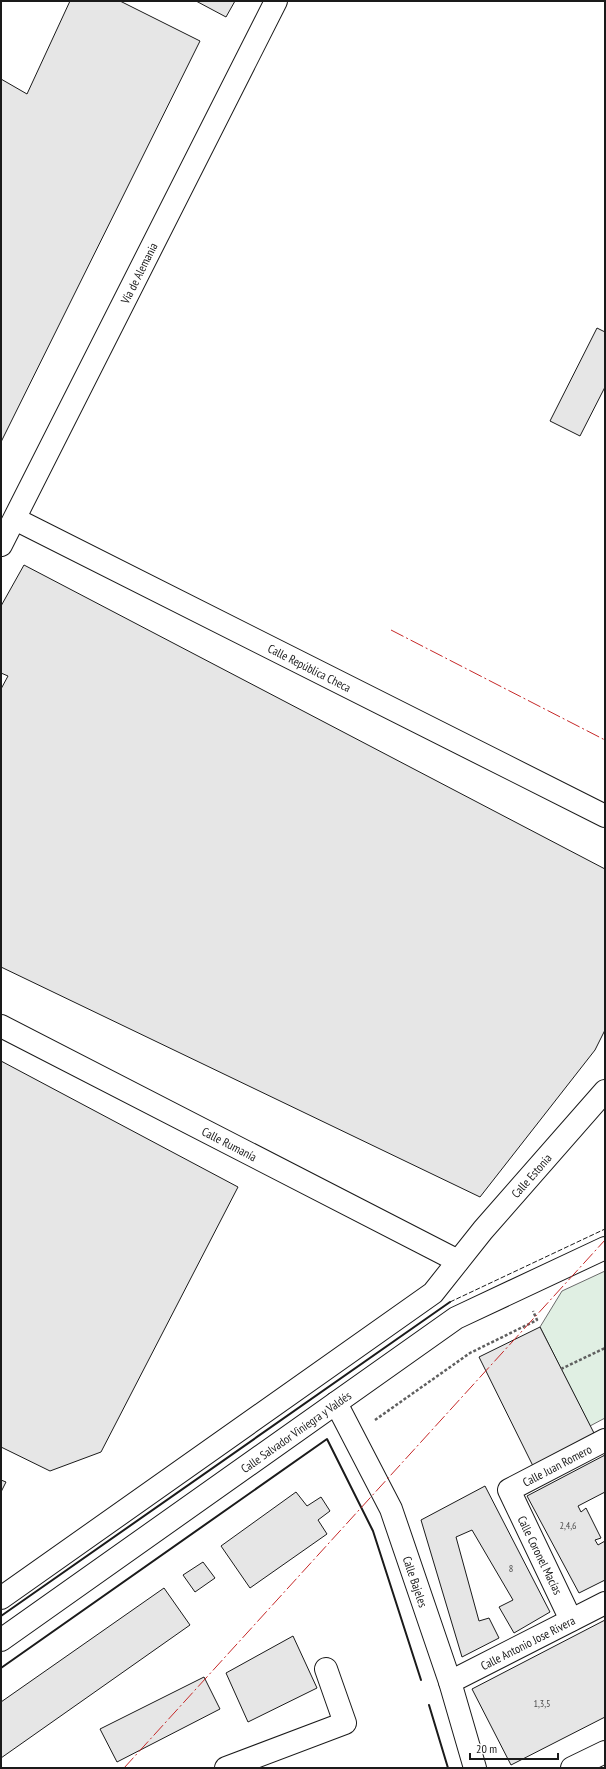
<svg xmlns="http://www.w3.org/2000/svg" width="606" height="1769" viewBox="0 0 606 1769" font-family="'PT Sans Narrow',sans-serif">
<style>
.green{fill:#e0efe3;stroke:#6a6a6a}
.building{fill:#e6e6e6;stroke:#1a1a1a}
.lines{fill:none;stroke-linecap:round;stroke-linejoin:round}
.minor-casing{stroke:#1a1a1a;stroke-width:24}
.path{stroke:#5f5f5f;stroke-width:2.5;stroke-dasharray:3 2;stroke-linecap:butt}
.minor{stroke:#fff;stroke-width:22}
.fence{stroke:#1a1a1a;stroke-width:1;stroke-dasharray:5 2;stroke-linecap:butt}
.wall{stroke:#1a1a1a;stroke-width:2}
.power{stroke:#c62828;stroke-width:1;stroke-dasharray:14 3 2 3;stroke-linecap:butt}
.labels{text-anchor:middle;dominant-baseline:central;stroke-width:3;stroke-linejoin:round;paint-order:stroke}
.number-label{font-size:10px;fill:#4d4d4d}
.street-label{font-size:12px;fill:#1a1a1a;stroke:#fff}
</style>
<rect width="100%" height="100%" fill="#fff"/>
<polygon class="green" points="605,1271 605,1418 590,1426 540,1327 562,1291"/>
<g class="building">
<polygon points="70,1 120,1 200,41 1,442 1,79 27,94"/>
<polygon points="196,1 235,1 226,17"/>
<polygon points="597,328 605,332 605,387 580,436 550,421"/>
<polygon points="24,565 605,869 605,1030 595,1050 480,1197 1,967 1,689 8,676 1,673 1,606"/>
<polygon points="1,1061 238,1187 101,1452 50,1471 1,1447"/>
<polygon points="540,1327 595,1435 533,1466 479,1357"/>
<polygon points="605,1455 605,1492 578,1506 581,1512 586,1508 601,1538 595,1540 598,1545 605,1541 605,1580 579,1593 527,1496"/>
<polygon points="1,1480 6,1482 1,1492"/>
<polygon points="485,1486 550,1612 514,1633 499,1607 513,1600 472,1530 456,1537 479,1621 489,1618 499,1638 462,1657 421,1520"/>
<polygon points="296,1492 307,1506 321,1497 330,1511 318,1520 327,1534 250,1588 221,1546"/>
<polygon points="203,1562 215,1578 195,1592 183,1575"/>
<polygon points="164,1588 190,1625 1,1758 1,1702"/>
<polygon points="605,1620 605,1717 511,1765 472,1689"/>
<polygon points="293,1636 317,1688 248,1722 226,1673"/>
<polygon points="204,1677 220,1709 117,1762 100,1729"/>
</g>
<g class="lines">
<g class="minor-casing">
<g id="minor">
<path id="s1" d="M15,519L605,816"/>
<path id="s2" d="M1,545L276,1"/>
<path id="s3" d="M1,1026L458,1261"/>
<path id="s4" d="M336,1403L391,1509L450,1682L475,1768"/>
<path id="s5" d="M1,1598L433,1293L483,1230L605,1091"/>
<path id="s6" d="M571,1620L509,1490L605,1440"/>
<path id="s7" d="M1,1640L456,1318L605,1248"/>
<path id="s8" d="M450,1682L605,1603"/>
<polyline points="226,1768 345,1723 326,1669"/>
<polyline points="572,1768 605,1752"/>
</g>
</g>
<g class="path">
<polyline points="561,1369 605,1348"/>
<polyline points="375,1420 470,1353 537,1320 533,1311"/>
</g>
<use href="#minor" class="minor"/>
<polyline class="fence" points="450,1302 605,1229"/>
<g class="wall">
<polyline points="1,1616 450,1302"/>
<polyline points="1,1668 327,1439 373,1531 421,1680"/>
<polyline points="429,1705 448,1768"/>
</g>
<g class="power">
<polyline points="391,630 605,740"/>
<polyline points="124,1768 605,1240"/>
</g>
</g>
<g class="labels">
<g class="number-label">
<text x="568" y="1525">2,4,6</text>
<text x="511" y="1568">8</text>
<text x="542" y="1703">1,3,5</text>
</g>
<g class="street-label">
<text stroke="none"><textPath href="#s2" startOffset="305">Vía de Alemania</textPath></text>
<text stroke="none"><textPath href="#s1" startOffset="330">Calle República Checa</textPath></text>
<text stroke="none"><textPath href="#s3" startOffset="257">Calle Rumanía</textPath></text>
<text stroke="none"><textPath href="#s5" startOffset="682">Calle Estonia</textPath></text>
<text stroke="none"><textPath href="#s7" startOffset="361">Calle Salvador Viniegra y Valdés</textPath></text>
<text stroke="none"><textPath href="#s6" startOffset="198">Calle Juan Romero</textPath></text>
<text transform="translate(540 1555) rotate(64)">Calle Coronel Macías</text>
<text stroke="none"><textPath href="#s4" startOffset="196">Calle Bajeles</textPath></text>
<text stroke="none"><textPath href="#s8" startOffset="87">Calle Antonio Jose Rivera</textPath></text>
</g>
</g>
<rect width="606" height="1769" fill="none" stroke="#1a1a1a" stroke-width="4"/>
<path d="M470 1753v6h88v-6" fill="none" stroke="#1a1a1a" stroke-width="2"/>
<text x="476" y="1753" font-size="12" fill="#1a1a1a" stroke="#ffffff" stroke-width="3" paint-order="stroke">20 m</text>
</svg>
